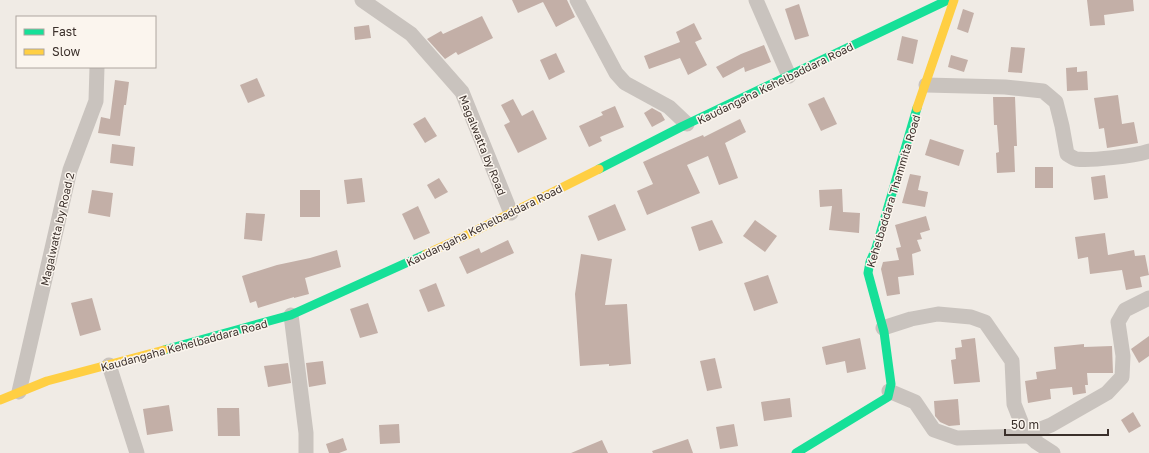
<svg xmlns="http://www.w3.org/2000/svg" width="1149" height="453" viewBox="0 0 1149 453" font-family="'Golos Text',sans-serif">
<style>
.building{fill:#c3afa7}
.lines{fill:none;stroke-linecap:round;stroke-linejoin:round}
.street{stroke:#c9c3be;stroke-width:15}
.fast{stroke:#16e098;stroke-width:9}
.slow{stroke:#ffcf43;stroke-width:9}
.labels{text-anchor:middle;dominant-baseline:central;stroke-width:3;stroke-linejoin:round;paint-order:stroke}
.street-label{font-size:11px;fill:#3b302b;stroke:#fbf5ee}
</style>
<rect width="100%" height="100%" fill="#f0ebe5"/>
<g class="building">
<polygon points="512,0 567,0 575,17 556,27 543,2 518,13"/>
<polygon points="1087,0 1133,0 1134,11 1104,15 1105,25 1090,26"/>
<polygon points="799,4 809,36 795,40 785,9"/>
<polygon points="963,9 974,13 968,33 957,29"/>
<polygon points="482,16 493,38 458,55 456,52 445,59 427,39 441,31 443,34"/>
<polygon points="694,23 702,39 695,42 707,65 688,75 680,58 649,69 644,56 680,42 676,32"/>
<polygon points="369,25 371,38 355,40 354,27"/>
<polygon points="902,36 918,40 913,64 897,60"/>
<polygon points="764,45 771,62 745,72 744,67 723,78 716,67 741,54"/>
<polygon points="1011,47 1025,48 1022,73 1008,72"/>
<polygon points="556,53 565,72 549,80 540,60"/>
<polygon points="951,55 968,60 964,72 948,67"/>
<polygon points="1077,67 1077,72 1087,71 1088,90 1067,91 1066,68"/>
<polygon points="257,78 265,96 248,103 240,85"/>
<polygon points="115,80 129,82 126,105 124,105 120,136 98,133 101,117 110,119"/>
<polygon points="1118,95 1122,124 1134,122 1138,143 1107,148 1104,128 1099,129 1094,98"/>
<polygon points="824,97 837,124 821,131 808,104"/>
<polygon points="993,97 1015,97 1017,146 1014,146 1015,172 997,173 996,153 999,152 997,125 994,125"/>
<polygon points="513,99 522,116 533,110 547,139 518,153 504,125 510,122 501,105"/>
<polygon points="615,106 624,127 600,137 602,141 589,147 579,126 603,115 601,112"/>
<polygon points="652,108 661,113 665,120 652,127 644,113"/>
<polygon points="425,117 437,136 425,143 413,124"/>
<polygon points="740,119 746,132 725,143 738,178 719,185 708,156 687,165 700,193 647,215 637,191 653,184 643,162 691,140 703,135 704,137"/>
<polygon points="930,139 964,150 959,166 925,155"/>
<polygon points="112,144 135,147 133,166 110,163"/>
<rect x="1035" y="167" width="18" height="21"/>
<polygon points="910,174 921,176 918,190 928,192 925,207 902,203"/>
<polygon points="1105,175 1108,198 1094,200 1091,177"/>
<polygon points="362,178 365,202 347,204 344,180"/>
<polygon points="439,178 448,192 435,199 427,185"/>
<polygon points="842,189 843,212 860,213 859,233 829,230 832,206 820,207 819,190"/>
<polygon points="92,190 113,193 110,217 88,213"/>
<rect x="300" y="190" width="20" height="27"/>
<polygon points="615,204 626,230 598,241 588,216"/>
<polygon points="418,206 430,233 414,240 402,214"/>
<polygon points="246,213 265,214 262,241 244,239"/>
<polygon points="926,216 930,230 920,233 922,239 917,240 921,251 912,254 914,275 898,277 900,294 887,296 881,269 883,262 899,260 896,248 901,247 895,225"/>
<polygon points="712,220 723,243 699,251 691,227"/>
<polygon points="755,220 777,236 765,252 743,236"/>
<polygon points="1105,233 1108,255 1134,250 1135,256 1145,255 1149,275 1140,277 1142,287 1126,290 1122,270 1090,274 1088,257 1078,259 1075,237"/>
<polygon points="508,240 514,253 467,274 459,257 479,248 481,253"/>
<polygon points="337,250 341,267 305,278 309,294 294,298 294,297 258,308 256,301 250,303 242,276 277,265 310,258"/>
<polygon points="581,254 612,259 605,305 627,304 631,364 609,366 609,364 580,366 575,294"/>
<polygon points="768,275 778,303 754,311 744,283"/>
<polygon points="436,283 445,306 428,312 419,290"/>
<polygon points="92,298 101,330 80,336 71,303"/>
<polygon points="368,303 378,333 360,338 350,309"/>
<polygon points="1149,336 1149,356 1139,363 1131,349"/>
<polygon points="860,338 866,369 847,373 845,361 826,365 822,347"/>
<polygon points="975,338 980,382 954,384 951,360 956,359 955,348 962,347 961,340"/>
<polygon points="1084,344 1084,347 1112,346 1113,373 1087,373 1088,385 1085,385 1086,393 1073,395 1072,387 1050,389 1051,399 1028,403 1025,381 1037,379 1036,372 1056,369 1054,347"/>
<polygon points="715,358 722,388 707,391 700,361"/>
<polygon points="323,361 326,384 309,387 306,363"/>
<polygon points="288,363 291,383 268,387 264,366"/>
<polygon points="790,398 792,417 764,421 761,402"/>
<polygon points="958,399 960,425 949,426 940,422 935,416 934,401"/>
<polygon points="169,405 173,431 147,435 143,409"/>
<polygon points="217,408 239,408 240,436 218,436"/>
<polygon points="1133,412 1141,426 1129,433 1121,420"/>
<polygon points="399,424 400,443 380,444 379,425"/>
<polygon points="734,424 738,446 720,449 716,427"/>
<polygon points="343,438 347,450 339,453 329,453 326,444"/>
<polygon points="688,439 693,453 653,453 652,451"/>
<polygon points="602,440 608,453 571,453"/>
</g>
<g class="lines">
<g class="street">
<polyline points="362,0 411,34 462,92 511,213"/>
<polyline points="577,0 616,73 625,83 669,107 687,124"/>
<polyline points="756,0 789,76"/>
<path d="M926,85L1005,87L1043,91L1056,102L1062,126L1067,154C1070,156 1073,158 1076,159C1090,161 1135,156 1149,151"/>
<polyline points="291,315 306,433 306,453"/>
<polyline points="883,328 911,319 938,314 971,317 985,322 1012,361 1014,404 1025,432 1036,442 1053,453"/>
<polyline points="109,365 137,453"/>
<polyline points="889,391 915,402 934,430 957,438 1029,436"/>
<polyline points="19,392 70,170 96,101 97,67"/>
<polyline points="1028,434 1051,425 1107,393 1122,377 1123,356 1118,322 1125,310 1149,298"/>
</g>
<g class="fast">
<polyline points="599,169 683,126 948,0"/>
<polyline points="164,350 291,315 426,254"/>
<polyline points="796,453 888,397 891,384 884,332 868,273 870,262 876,248 917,108"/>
</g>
<g class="slow">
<polyline points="917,108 954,0"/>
<polyline points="426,254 465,236 599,169"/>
<polyline points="0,400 47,381 164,350"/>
</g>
</g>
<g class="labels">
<g class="street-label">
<text transform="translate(775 83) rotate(-26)">Kaudangaha Kehelbaddara Road</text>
<text transform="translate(483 145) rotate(68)">Magalwatta by Road</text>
<text transform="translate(893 191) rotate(-73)">Kehelbaddara Thammita Road</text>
<text transform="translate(484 225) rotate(-26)">Kaudangaha Kehelbaddara Road</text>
<text transform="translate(57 229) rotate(-77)">Magalwatta by Road 2</text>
<text transform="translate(184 345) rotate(-15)">Kaudangaha Kehelbaddara Road</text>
</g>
</g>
<rect x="16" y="16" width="140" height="52" fill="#fbf5ee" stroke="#aea6a0"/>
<rect x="24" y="29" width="20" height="6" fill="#16e098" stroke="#aea6a0"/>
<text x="52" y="36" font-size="12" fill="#3b302b">Fast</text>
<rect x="24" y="49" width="20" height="6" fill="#ffcf43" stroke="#aea6a0"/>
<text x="52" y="56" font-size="12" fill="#3b302b">Slow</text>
<path d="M1005 429v6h103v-6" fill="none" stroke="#3b302b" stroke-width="2"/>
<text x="1011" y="429" font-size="12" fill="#3b302b" stroke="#fbf5ee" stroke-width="3" paint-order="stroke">50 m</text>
</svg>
